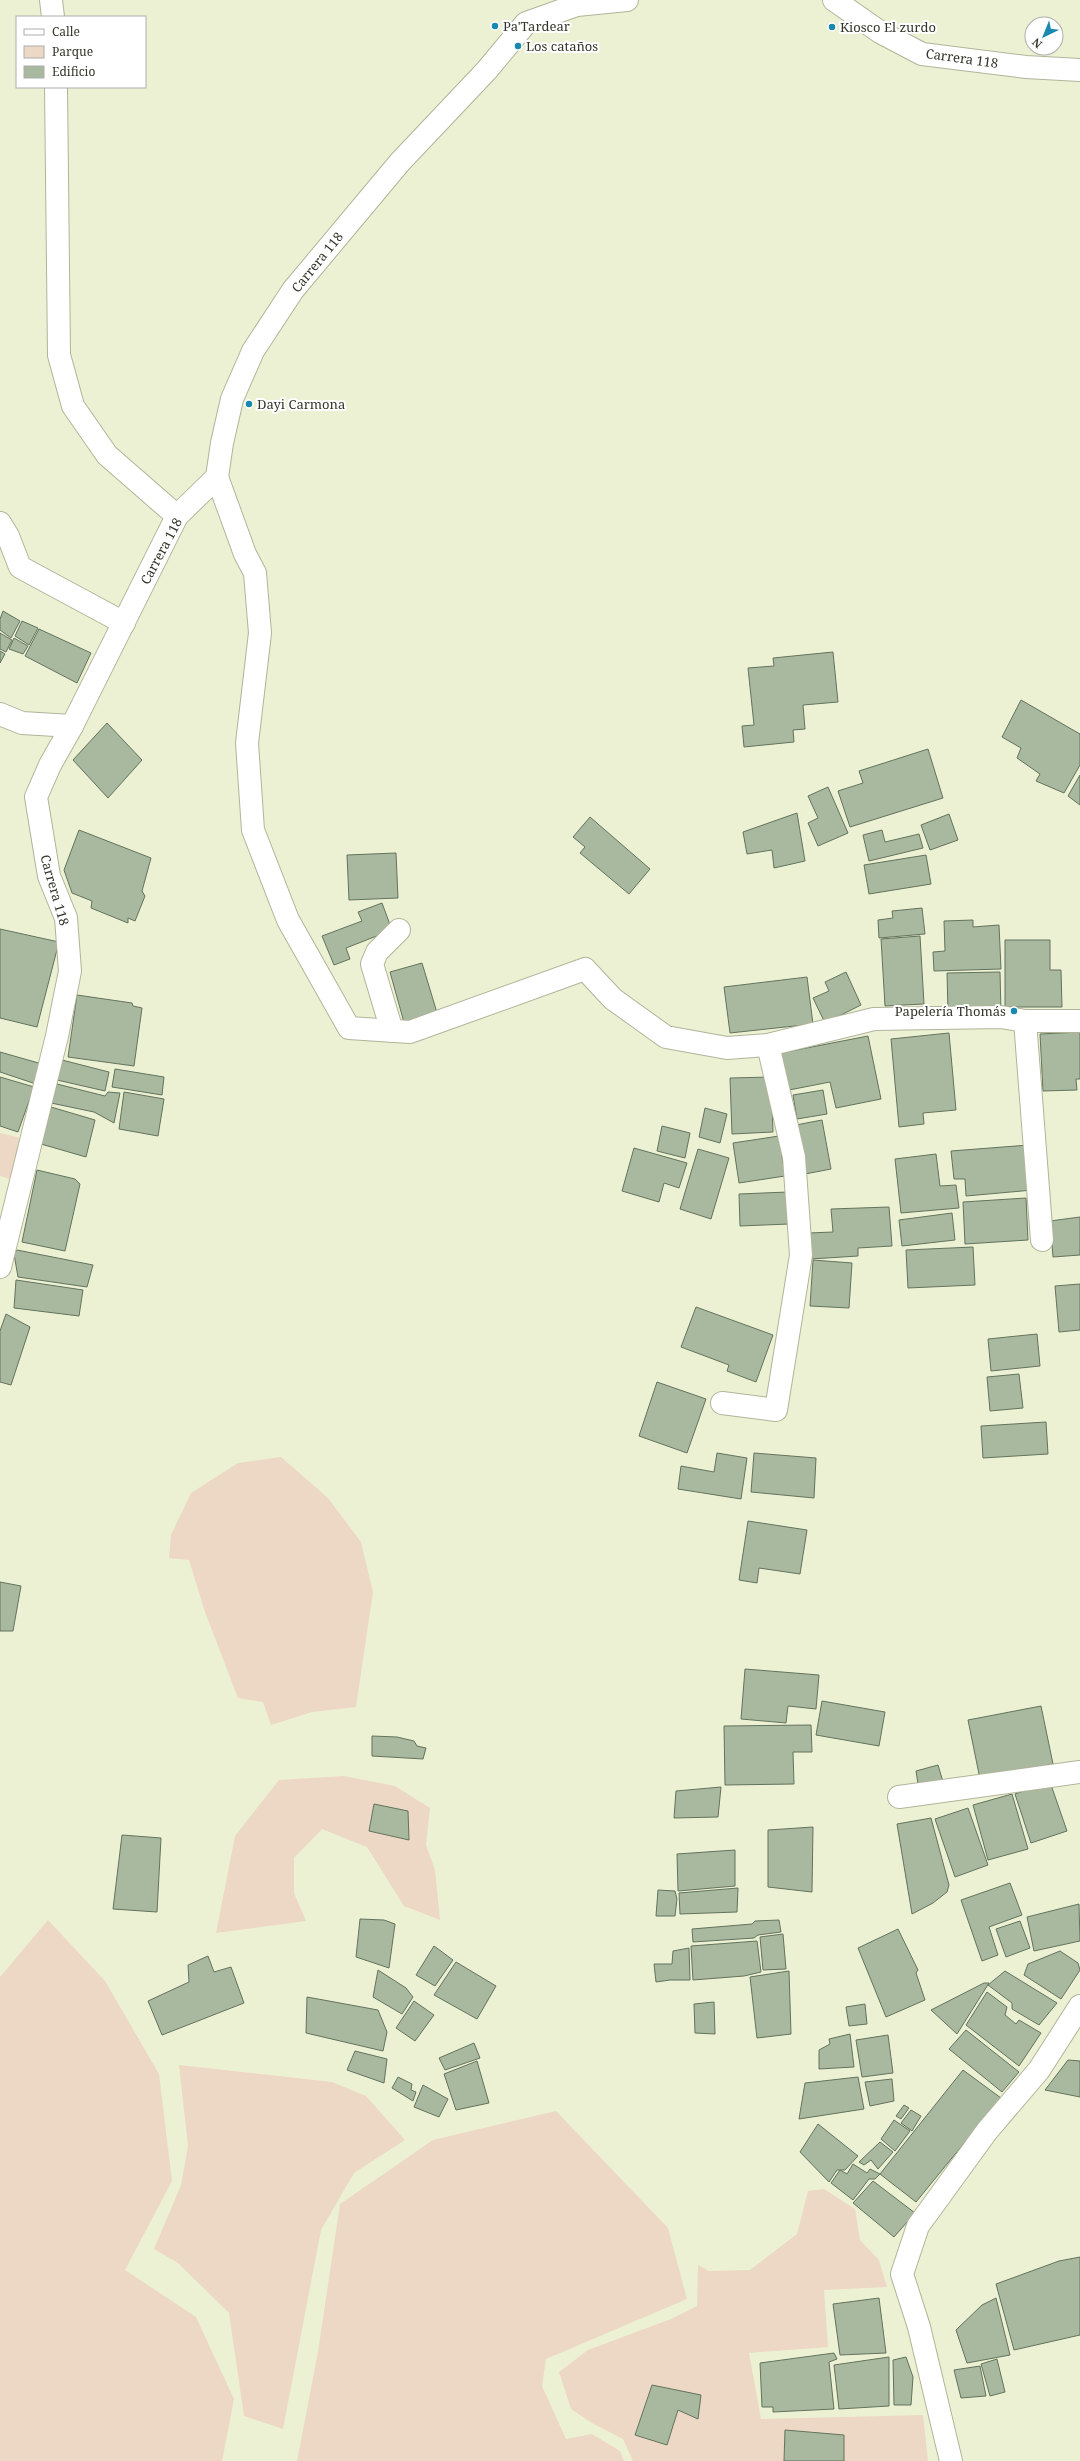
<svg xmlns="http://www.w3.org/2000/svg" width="1080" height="2461" viewBox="0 0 1080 2461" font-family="'Noto Serif',serif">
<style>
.green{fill:#ecd8c4}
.building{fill:#a8b9a0;stroke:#63735c}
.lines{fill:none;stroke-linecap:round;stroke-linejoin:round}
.minor-casing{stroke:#b1b499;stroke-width:24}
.minor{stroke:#fff;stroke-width:22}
.poi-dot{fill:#1989af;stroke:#fff;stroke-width:1.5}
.labels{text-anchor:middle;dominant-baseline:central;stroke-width:4;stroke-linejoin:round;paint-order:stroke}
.poi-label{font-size:13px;fill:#333429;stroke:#fff;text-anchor:start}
.street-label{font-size:13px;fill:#333429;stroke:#fff}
</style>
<rect width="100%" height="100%" fill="#edf1d4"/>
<g class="green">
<polygon points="0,1133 17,1137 22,1141 10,1179 0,1176"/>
<polygon points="281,1457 328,1498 361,1542 373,1592 356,1707 312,1712 271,1725 263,1702 238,1698 205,1612 189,1560 169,1558 171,1535 191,1493 238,1463"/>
<polygon points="344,1776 395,1786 430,1808 426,1845 435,1870 440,1920 404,1906 367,1847 322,1829 294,1858 294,1893 306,1921 216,1933 235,1836 279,1780"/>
<polygon points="48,1920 105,1981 159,2074 172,2181 125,2270 196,2317 234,2399 222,2461 0,2461 0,1977"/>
<polygon points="179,2065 332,2082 366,2096 405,2140 354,2173 321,2230 283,2429 244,2416 229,2313 178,2263 154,2249 181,2185 188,2146"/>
<polygon points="556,2111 668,2228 687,2299 546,2359 542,2386 566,2439 592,2434 620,2451 624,2461 297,2461 318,2352 340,2204 433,2140"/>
<polygon points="824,2189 855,2209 860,2240 879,2260 887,2287 824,2290 828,2347 749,2353 761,2419 923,2415 928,2461 633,2461 623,2439 592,2423 571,2409 559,2372 588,2350 671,2319 697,2306 698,2265 709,2271 750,2270 797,2234 808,2191"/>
</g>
<g class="building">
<polygon points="3,611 20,621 11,638 0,630 0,619"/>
<polygon points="22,621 38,628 29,645 15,636"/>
<polygon points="39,629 91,653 77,683 25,656"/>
<polygon points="0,633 12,640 6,652 0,649"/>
<polygon points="14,638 28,646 23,654 9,649"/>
<polygon points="0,651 5,654 0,663"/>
<polygon points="833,652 838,702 803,705 805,729 793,730 794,742 744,747 742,726 754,725 748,668 774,666 773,658"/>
<polygon points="1021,700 1080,734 1080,765 1064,793 1036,781 1040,774 1017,758 1021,748 1002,737"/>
<polygon points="107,723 142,760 108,798 73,760"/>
<polygon points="928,749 943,798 850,827 838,791 863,783 859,771"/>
<polygon points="1080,775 1080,805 1068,796"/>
<polygon points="828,787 848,833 818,846 808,823 818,818 808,796"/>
<polygon points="797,813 805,861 774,868 772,850 747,854 743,832"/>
<polygon points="949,814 958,840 930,850 921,825"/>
<polygon points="590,817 650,869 629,894 580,853 585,847 573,837"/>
<polygon points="79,830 151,858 142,891 145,896 135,921 128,918 128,923 91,908 92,901 72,893 64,870"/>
<polygon points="882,830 885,842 919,834 923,848 869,861 863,835"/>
<polygon points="396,853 398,898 349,900 347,855"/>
<polygon points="926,855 931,884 869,894 864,865"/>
<polygon points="382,903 392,930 346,948 350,959 334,965 322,936 362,921 358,912"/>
<polygon points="922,908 925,934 879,938 878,920 893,918 892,911"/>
<polygon points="973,920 973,927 999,925 1001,969 934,971 933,952 945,951 944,921"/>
<polygon points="0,929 59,942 37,1027 0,1018"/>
<polygon points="920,936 924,1004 885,1006 881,939"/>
<polygon points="1005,940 1050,940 1050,970 1061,970 1062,1007 1005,1007"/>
<polygon points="422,963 438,1016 405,1026 390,972"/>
<polygon points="846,972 861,1005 825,1023 813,998 829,991 825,982"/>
<polygon points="1000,972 1001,1011 948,1013 947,973"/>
<polygon points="807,977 813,1024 730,1033 724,987"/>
<polygon points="77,995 132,1003 133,1006 142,1008 134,1066 68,1057"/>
<polygon points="1080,1032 1080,1079 1076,1079 1077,1090 1043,1091 1040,1034"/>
<polygon points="949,1033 956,1110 923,1113 924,1124 899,1127 891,1039"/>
<polygon points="868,1036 881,1099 836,1108 830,1082 789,1090 781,1053"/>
<polygon points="0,1052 42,1064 36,1084 0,1072"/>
<polygon points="62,1060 109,1072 105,1091 57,1080"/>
<polygon points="115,1069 164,1077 162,1095 112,1087"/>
<polygon points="0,1077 34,1087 18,1132 0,1126"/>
<polygon points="771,1077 773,1132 732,1134 730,1078"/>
<polygon points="57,1084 105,1096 108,1092 120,1093 114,1123 94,1112 51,1103"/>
<polygon points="823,1090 827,1114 797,1119 793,1095"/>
<polygon points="124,1092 164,1099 158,1136 119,1129"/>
<polygon points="51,1107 95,1120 86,1157 41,1144"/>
<polygon points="705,1108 727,1114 720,1143 699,1137"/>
<polygon points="822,1120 831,1169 805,1174 796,1125"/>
<polygon points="662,1126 690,1133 685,1158 657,1151"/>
<polygon points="779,1136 785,1176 739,1183 733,1143"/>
<polygon points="1029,1145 1033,1190 966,1196 965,1179 954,1179 951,1151"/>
<polygon points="634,1148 687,1163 679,1188 664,1183 659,1202 622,1191"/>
<polygon points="698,1149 729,1158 711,1219 680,1209"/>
<polygon points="936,1154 940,1186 956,1185 959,1208 901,1213 895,1159"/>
<polygon points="37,1170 75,1179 80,1184 65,1251 22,1242"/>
<polygon points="788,1192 789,1224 740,1226 739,1194"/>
<polygon points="1026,1198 1028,1240 965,1244 963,1202"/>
<polygon points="889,1207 892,1246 858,1248 858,1256 811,1259 809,1233 833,1232 831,1209"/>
<polygon points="952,1213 955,1240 902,1246 899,1220"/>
<polygon points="1080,1217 1080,1255 1053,1257 1050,1221"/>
<polygon points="973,1247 975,1285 908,1288 906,1250"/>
<polygon points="17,1250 93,1265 87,1287 18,1277 14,1254"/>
<polygon points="813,1260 852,1263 849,1308 810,1306"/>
<polygon points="16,1280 83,1290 79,1316 14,1308"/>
<polygon points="1080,1284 1080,1330 1059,1332 1055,1286"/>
<polygon points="696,1307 773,1335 756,1382 727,1371 729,1365 681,1347"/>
<polygon points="6,1314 30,1327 11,1385 0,1382 0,1331"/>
<polygon points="1037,1334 1040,1366 991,1371 988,1339"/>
<polygon points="1019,1374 1023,1408 990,1411 987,1377"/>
<polygon points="657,1382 706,1399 687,1453 639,1436"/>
<polygon points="1046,1422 1048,1454 983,1458 981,1426"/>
<polygon points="717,1453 747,1458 741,1499 678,1489 681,1466 714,1472"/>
<polygon points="754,1453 816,1458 814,1498 751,1492"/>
<polygon points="748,1521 807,1530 800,1574 759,1568 757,1583 739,1580"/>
<polygon points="0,1582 21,1586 13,1631 0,1631"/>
<polygon points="745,1669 819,1675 816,1709 788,1706 786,1723 741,1719"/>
<polygon points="822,1701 885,1712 879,1746 816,1735"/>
<polygon points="1041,1706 1053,1764 980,1779 968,1720"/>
<polygon points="811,1725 812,1752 793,1752 794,1784 725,1785 724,1726"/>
<polygon points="372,1736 397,1737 414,1741 417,1746 426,1748 423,1759 372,1756"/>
<polygon points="938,1765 944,1785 919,1790 916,1771"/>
<polygon points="1050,1782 1067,1831 1031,1843 1015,1794"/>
<polygon points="721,1787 718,1817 674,1818 676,1791"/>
<polygon points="1012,1794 1028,1849 988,1860 973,1805"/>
<polygon points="374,1804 408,1811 409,1840 369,1831"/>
<polygon points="968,1808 988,1865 955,1877 935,1819"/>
<polygon points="931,1818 949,1885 947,1892 933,1903 912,1914 897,1824"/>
<polygon points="813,1827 812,1892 768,1887 768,1830"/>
<polygon points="122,1835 161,1838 157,1912 113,1909"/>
<polygon points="735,1850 735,1886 678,1891 677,1854"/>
<polygon points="1010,1883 1022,1915 989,1927 998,1955 982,1961 961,1900"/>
<polygon points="738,1888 737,1912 680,1914 679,1893"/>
<polygon points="658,1890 675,1891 677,1899 675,1916 656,1916"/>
<polygon points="1079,1904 1080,1941 1034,1951 1027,1917"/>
<polygon points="360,1919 384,1920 395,1924 389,1968 356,1957"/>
<polygon points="779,1920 781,1932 758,1935 754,1938 693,1942 692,1929 752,1924 755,1921"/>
<polygon points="1020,1921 1030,1948 1006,1957 996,1929"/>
<polygon points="898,1929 918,1970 916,1973 925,2000 886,2017 858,1948"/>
<polygon points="783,1934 786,1969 763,1970 760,1937"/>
<polygon points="757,1941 761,1972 744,1976 693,1980 691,1946"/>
<polygon points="434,1946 453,1960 435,1986 416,1975"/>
<polygon points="689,1948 690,1980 670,1980 656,1982 654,1964 672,1964 673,1951"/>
<polygon points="1060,1951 1078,1963 1080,1970 1061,1999 1024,1975 1028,1964"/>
<polygon points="208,1956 214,1972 231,1967 244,2003 162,2035 148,2001 189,1982 188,1965"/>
<polygon points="456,1962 496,1986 477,2019 434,1995"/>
<polygon points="378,1970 406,1988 413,1997 402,2014 373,1997"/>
<polygon points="789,1971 791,2034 757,2038 750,1977"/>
<polygon points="1005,1971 1057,2003 1039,2025 1012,2009 1012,2003 988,1985"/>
<polygon points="984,1983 989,1983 957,2034 931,2010"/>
<polygon points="987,1992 1007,2007 1005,2015 1016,2024 1019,2020 1041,2033 1019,2066 966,2025"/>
<polygon points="307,1997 378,2010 387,2032 383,2051 306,2033"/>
<polygon points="414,2001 434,2015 415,2041 396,2028"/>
<polygon points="714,2002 715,2034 695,2033 694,2004"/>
<polygon points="865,2004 867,2024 849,2026 846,2007"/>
<polygon points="966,2030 1019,2072 1002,2092 949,2049"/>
<polygon points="850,2034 854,2067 819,2069 819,2050 830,2044 829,2039"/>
<polygon points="888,2035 893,2073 862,2077 856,2040"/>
<polygon points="474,2043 480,2058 445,2070 439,2058"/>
<polygon points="355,2051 387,2059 384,2083 347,2070"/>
<polygon points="1068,2060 1080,2061 1080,2097 1045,2090"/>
<polygon points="477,2061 489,2103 456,2110 444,2074"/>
<polygon points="963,2070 1001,2098 916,2202 880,2174"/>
<polygon points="398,2077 412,2084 411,2090 416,2092 413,2101 392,2088"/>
<polygon points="858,2077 864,2109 799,2119 805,2083"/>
<polygon points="892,2079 894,2101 870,2106 865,2082"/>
<polygon points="423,2085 448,2099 439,2117 414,2107"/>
<polygon points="904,2105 909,2108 901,2119 896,2116"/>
<polygon points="911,2110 921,2116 912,2131 901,2123"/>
<polygon points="894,2120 910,2131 895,2151 881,2139"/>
<polygon points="818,2124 858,2156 845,2170 837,2170 829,2182 800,2152"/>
<polygon points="880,2142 893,2152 878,2169 871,2160 864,2165 859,2162"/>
<polygon points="853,2164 867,2173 870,2169 880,2174 875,2179 869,2179 853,2200 831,2183 840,2170 847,2174"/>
<polygon points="873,2181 915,2213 894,2237 853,2203"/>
<polygon points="1080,2257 1080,2335 1014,2350 996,2284 1059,2261"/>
<polygon points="879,2298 886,2353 840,2355 833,2304"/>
<polygon points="996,2298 1010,2355 967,2363 956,2330 982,2305"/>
<polygon points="834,2353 837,2359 829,2362 834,2409 773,2412 773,2407 762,2407 760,2363"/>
<polygon points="889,2357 889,2406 839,2409 834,2365"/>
<polygon points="906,2357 913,2377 911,2405 894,2405 893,2360"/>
<polygon points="997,2359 1005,2392 990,2396 981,2364"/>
<polygon points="980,2366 986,2396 961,2398 954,2370"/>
<polygon points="652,2385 701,2395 698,2419 678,2410 667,2445 635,2435"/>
<polygon points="785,2430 844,2435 844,2461 784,2461"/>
</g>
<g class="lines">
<g class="minor-casing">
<g id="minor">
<polyline points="51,0 53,17"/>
<polyline points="834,0 880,32 922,54 1026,67 1080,70"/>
<polyline points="56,87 59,355 73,406 107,455 177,516"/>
<polyline points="217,477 245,554 255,573 260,633 247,743 253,830 288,920 349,1028 410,1032 585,969 613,999 666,1037 727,1048 768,1045 874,1019 1001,1017 1025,1021 1080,1021"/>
<polyline points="0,523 8,536 20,567 124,623"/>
<polyline points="0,714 22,723 72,726"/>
<polyline points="1025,1021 1042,1240"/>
<polyline points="392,1031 372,964 377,952 399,930"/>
<polyline points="0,1267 57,1036 70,971 66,918 49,876 36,797 50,765 72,726 177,516 217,477 222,443 232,399 253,351 293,290 400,162 487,70 526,23 577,5 627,0"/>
<polyline points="722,1403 776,1410 801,1255 794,1157 768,1045"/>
<polyline points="899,1797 1080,1772"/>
<polyline points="951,2461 919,2327 902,2274 918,2226 987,2131 1039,2070 1080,2006"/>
</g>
</g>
<use href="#minor" class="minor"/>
</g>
<g class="poi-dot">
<circle cx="495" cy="26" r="4"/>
<circle cx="832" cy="27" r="4"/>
<circle cx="518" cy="46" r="4"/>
<circle cx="249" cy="404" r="4"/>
<circle cx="1014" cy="1011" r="4"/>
</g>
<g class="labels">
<g class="poi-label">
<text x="503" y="26">Pa'Tardear</text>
<text x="840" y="27">Kiosco El zurdo</text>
<text x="526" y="46">Los cataños</text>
<text x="257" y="404">Dayi Carmona</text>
<text x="1006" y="1011" text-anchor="end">Papelería Thomás</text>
</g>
<g class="street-label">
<text transform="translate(962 58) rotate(8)">Carrera 118</text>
<text transform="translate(317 262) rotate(-51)">Carrera 118</text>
<text transform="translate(161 551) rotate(-62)">Carrera 118</text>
<text transform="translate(55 890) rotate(74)">Carrera 118</text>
</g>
</g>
<rect x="16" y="16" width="130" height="72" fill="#ffffff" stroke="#adaea9"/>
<rect x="24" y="29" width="20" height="6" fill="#ffffff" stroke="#adaea9"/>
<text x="52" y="36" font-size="12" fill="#333429">Calle</text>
<rect x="24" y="46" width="20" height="12" fill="#ecd8c4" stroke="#adaea9"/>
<text x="52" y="56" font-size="12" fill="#333429">Parque</text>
<rect x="24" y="66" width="20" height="12" fill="#a8b9a0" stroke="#adaea9"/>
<text x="52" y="76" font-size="12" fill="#333429">Edificio</text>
<g transform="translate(1044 36) rotate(223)"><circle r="19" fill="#ffffff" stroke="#adaea9"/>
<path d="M0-3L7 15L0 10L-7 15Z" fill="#1989af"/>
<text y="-6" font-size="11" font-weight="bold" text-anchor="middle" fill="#333429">N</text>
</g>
</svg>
